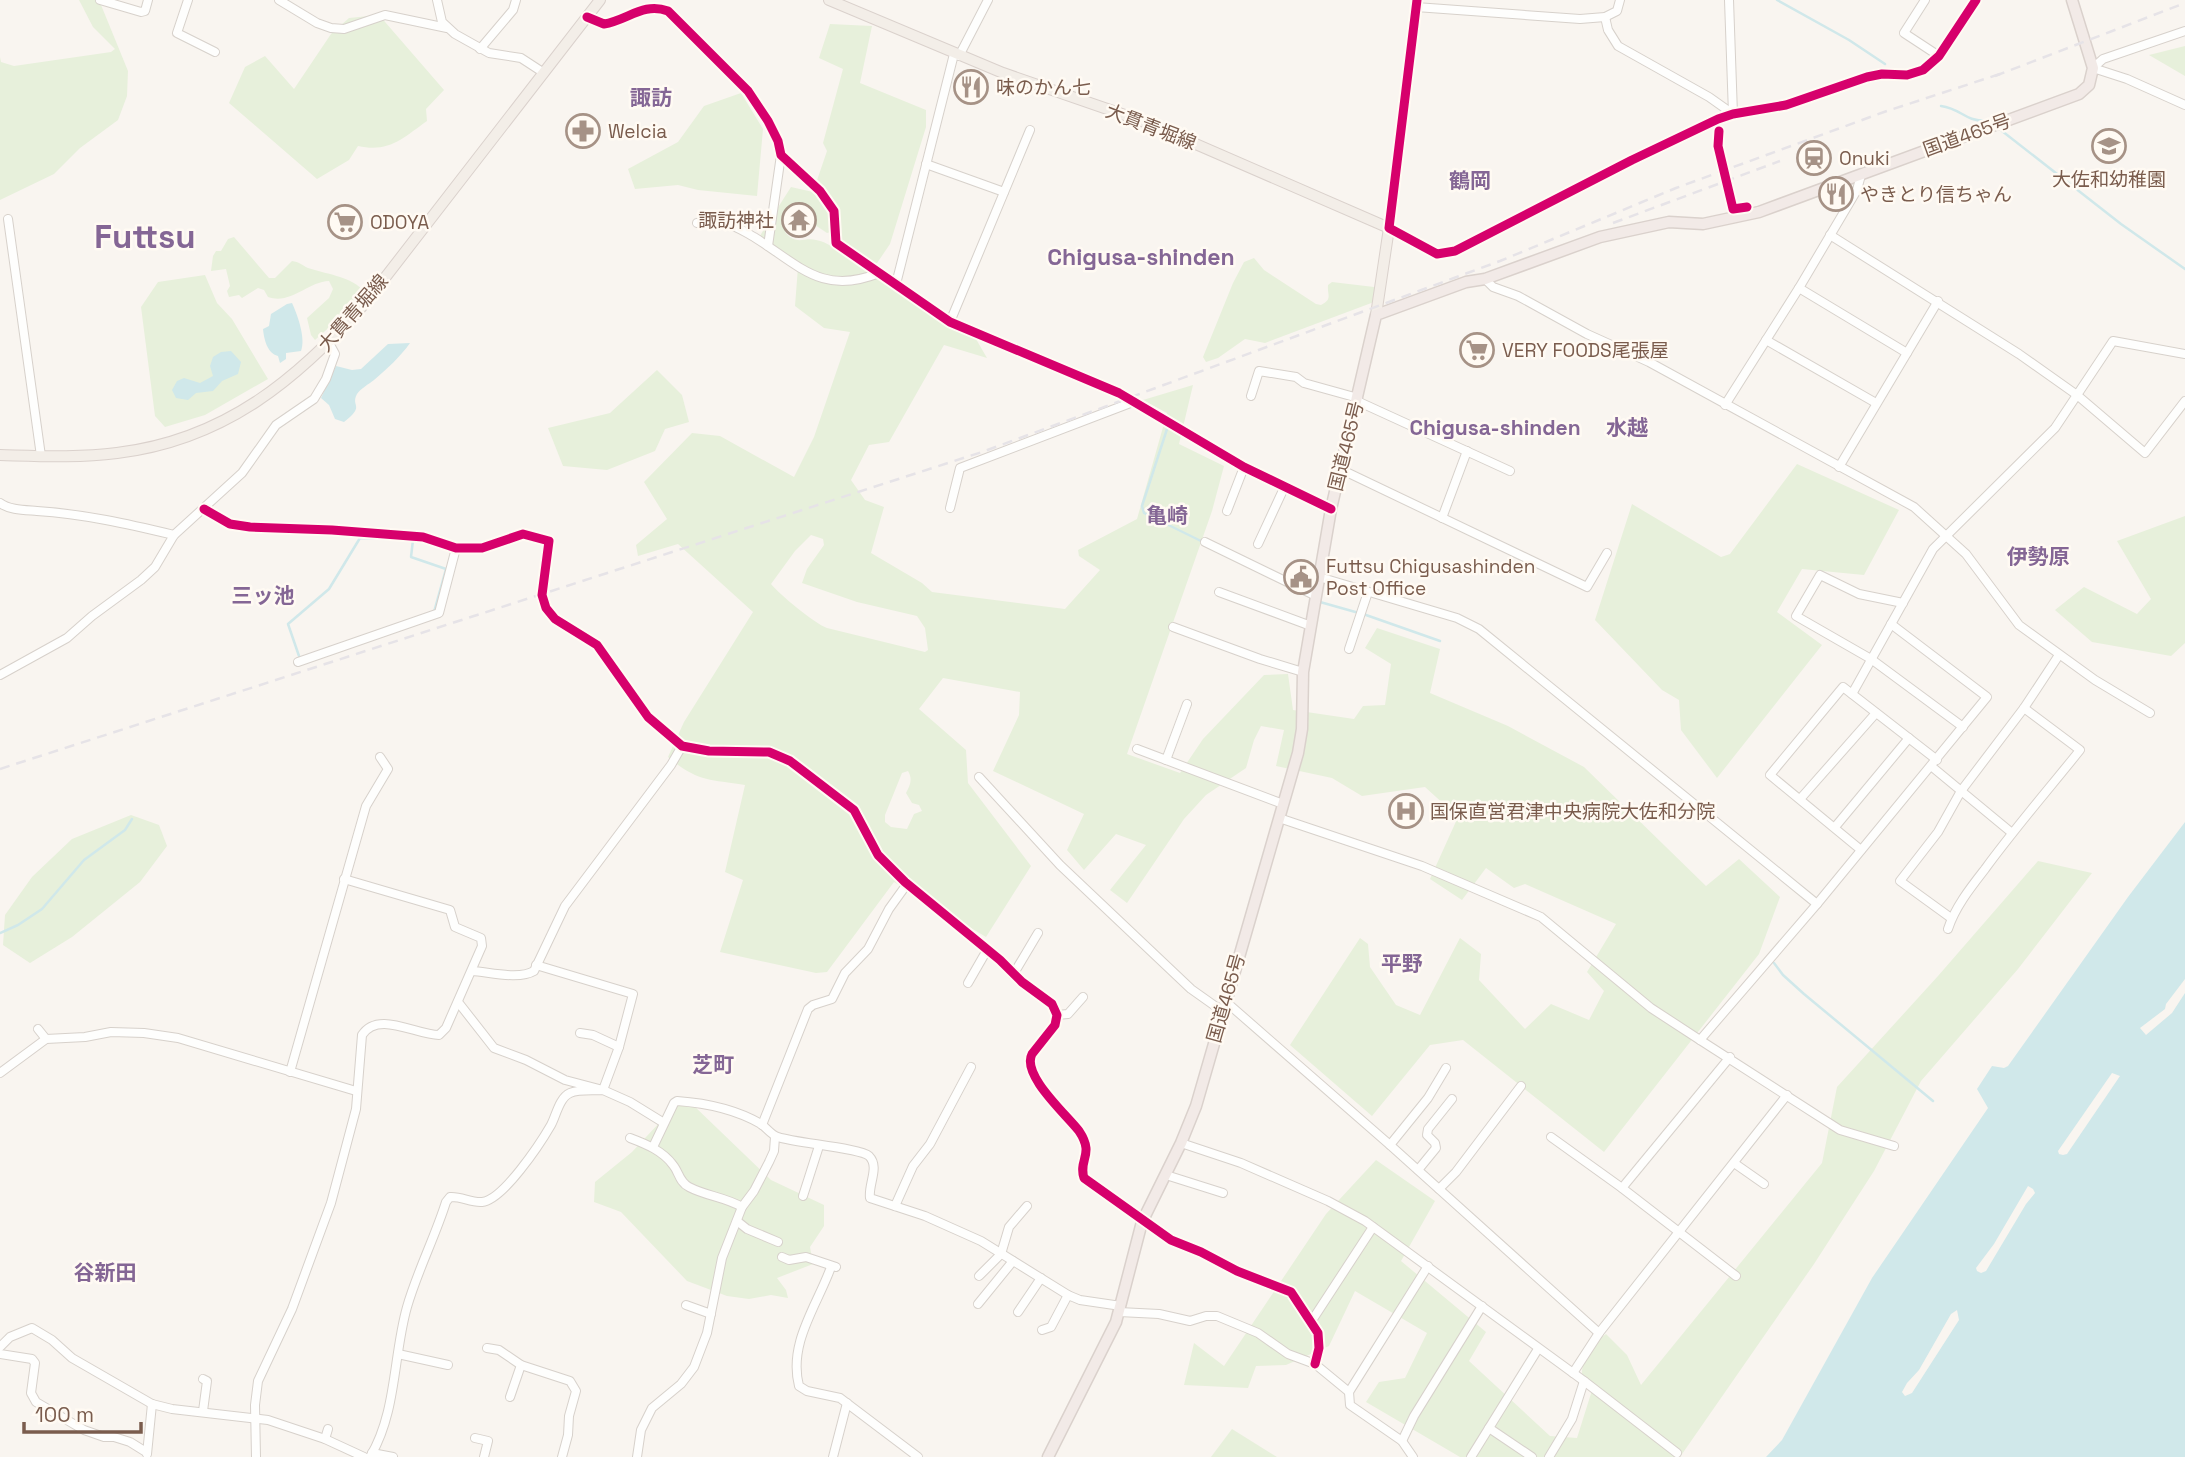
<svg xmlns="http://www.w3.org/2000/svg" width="2185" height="1457" viewBox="0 0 2185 1457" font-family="'Space Grotesk','Noto Sans JP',sans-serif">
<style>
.green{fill:#e7f0db;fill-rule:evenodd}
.water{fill:#d0e8ea}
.pier{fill:#f9f5f0}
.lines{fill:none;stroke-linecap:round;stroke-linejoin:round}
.stream{stroke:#d0e8ea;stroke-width:2.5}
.minor-casing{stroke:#d7d1cb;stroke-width:10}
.major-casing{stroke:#dad1cc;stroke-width:12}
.highway-casing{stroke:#dad1cc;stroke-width:13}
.minor{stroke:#fefefd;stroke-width:8}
.major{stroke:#f3eee8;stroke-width:10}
.highway{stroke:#f2eae7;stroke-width:10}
.rail{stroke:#e6e3e7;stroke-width:2.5;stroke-dasharray:10 7;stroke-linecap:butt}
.cycleway-casing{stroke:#fffaf3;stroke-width:13}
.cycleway{stroke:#d6006c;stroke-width:9}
.labels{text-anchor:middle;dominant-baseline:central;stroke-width:5;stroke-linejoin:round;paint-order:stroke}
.poi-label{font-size:19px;fill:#7a5c4d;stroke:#fffaf3;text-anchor:start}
.street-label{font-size:19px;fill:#7a5c4d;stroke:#fffaf3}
.neighbourhood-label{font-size:21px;font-weight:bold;fill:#846695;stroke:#fffaf3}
.quarter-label{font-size:23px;font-weight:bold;fill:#846695;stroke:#fffaf3}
.town-label{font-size:33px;font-weight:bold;fill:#846695;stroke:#fffaf3}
</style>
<rect width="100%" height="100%" fill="#f9f5f0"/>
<g class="green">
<polygon points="79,0 99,0 128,71 127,96 118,120 80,148 54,174 0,200 0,57 1,62 14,66 111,52 115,49 93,27"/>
<path d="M379,15L444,90L426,109L427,121C403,138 389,153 358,146L349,160L317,179L229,103L245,67L265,56L294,89L331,34L349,18Z"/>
<path d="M830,24L872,26L860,83L926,110V127L890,244L871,272L976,339L987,358L944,345L889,442L869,445L851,480L865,500L884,507L871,553L922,583L932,592L1065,609L1100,570L1079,556L1078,550L1137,519L1167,413L1143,400L1193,385L1179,444L1224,466L1212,511L1127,754L1180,773L1203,739L1264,675L1288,674L1293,710L1354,719L1363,706L1385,705L1391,664L1365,648L1377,628L1440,649L1430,693L1508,726L1584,767L1706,886L1739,859L1780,897L1759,954L1604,1152L1463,1040L1430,1045L1372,1116L1290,1045L1360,938L1368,944L1370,967L1396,1005L1420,1015L1460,938L1481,954L1479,980L1525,1029L1551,1004L1589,1020L1604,991L1587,972L1616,924L1525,884L1514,888L1486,868L1462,900L1430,879L1458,817L1425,787L1362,796L1332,778L1276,766L1284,730L1261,726L1254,740L1246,768L1206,795L1184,819L1127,903L1110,890L1146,845L1116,834L1084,870L1067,850L1084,814L993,771L1019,715L1020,692L943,678L919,709L966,750L968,783L1031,866L986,937L894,882L827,972L816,973L720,952L743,880L725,872L745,785C708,779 698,782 668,757L684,722L753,612L678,544L638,556L636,545L667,519L644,482L692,433L720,436L794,477L814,437L850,332L824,328L795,306L798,267L756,242L791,187L813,192L827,151L823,143L843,69L819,58ZM790,213L796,216L800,215L827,233L831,232L833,228L839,243L857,261C842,256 832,243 816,240C804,237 796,246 785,232L786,228L791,227V223L786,221ZM811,535L823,539L824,545L807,569L802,583L857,602L917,616L925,628L928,650L925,652L827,628C814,623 780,595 771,584L795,551ZM908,771C913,779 910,786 906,793L912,803L919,805L922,811L914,814L907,829L891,827L885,822V815L902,773Z"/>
<polygon points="2185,46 2185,76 2149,55"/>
<polygon points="741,93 763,129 757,196 698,190 678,185 635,189 628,169 678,142 704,106"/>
<path d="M234,237L269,278H275L292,261C299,262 302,265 308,268C326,274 348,276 362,289L344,314L315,340L311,335L307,318L329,298L333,289L329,281C307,282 291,305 268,297L264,290L258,288L242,298L239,295L229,297L227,291L230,286L226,269L211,271L213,256L216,251H221L228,239Z"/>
<path d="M1254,258L1264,270L1316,304L1321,305C1333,299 1327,295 1328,285L1332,282L1374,287L1375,295L1374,302L1265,343L1245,339L1218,358L1206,362L1203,357L1233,283L1244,262Z"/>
<polygon points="205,275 217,303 232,319 268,379 205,415 165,427 155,416 141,307 158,282"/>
<polygon points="657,370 682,395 689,422 665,429 655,451 607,470 563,466 548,428 610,413"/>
<polygon points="1797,464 1899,510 1864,575 1802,569 1777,612 1822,645 1717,778 1681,730 1679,700 1662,690 1595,620 1632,504 1721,557 1730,554"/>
<polygon points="2185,516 2185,643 2171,656 2092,642 2055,610 2084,587 2137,614 2151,599 2117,541"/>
<polygon points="131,815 159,825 167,846 140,882 72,937 30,963 3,945 5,915 32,877 72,839"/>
<path d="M2038,861L2092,873L2018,969L1921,1081L1874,1171L1814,1264L1680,1457H1460L1366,1402L1379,1382L1405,1378L1427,1333L1355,1291L1329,1346L1286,1365L1256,1366L1248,1388L1184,1385L1194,1343L1224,1366L1326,1214L1376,1160L1435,1201L1401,1261L1486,1332L1469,1361L1550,1436L1577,1438L1594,1384L1582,1376C1581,1360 1593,1344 1606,1334L1627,1355L1641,1385L1822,1163L1837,1087L1938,976Z"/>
<polygon points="692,1104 771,1180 824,1205 824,1226 810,1247 813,1264 777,1278 786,1290 788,1298 771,1295 749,1299 727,1296 687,1281 621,1212 594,1202 595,1182 632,1152 676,1105"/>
<polygon points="1232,1429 1277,1457 1211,1457"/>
</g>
<g class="water">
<path d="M292,303C298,316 306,339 301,351L286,353V359L280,363L278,356C267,353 264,339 263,329L269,326L271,314L287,304Z"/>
<path d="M410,343C401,356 386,370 374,380C369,384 360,389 357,394C350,407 366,405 344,422L335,419L329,405L321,398L336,366L352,370L361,369L388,344Z"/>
<polygon points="231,351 241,362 238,374 222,381 213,391 196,393 188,400 176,398 172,390 177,381 184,378 200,383 213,376 210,366 213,357 221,352"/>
<polygon points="2185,822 2185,1457 1766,1457 1782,1440 1872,1278 1988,1108 1977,1089 1992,1066 2004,1068 2008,1066 2128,897"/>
</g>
<g class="pier">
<polygon points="2185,979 2185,993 2172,1013 2146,1035 2140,1028 2165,1009 2166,1004"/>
<polygon points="2112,1073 2120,1076 2067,1154 2063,1155 2059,1154 2058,1151"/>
<polygon points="2028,1186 2033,1189 2035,1193 2026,1204 1986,1271 1981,1273 1977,1271 1976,1268 1994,1244"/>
<polygon points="1957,1310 1959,1320 1912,1393 1905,1396 1902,1392 1907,1383 1919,1370 1951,1314"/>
</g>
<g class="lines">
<g class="stream">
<polyline points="1777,0 1849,40 1885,64"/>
<path d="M1941,106C1962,109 1964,121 1986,121"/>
<polyline points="2002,131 2121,224 2185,269"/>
<polyline points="1167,429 1142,506 1144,513 1203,542"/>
<polyline points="1320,602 1366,615 1440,641"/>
<polyline points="299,656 288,624 329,589 360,538 413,540 411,557 446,569 434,612"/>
<polyline points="0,933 18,925 42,909 84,860 125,830 132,819"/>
<polyline points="1774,963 1783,975 1804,994 1933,1101"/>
</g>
<g class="minor-casing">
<g id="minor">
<polyline points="100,0 141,12 145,11 148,0"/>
<polyline points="188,0 177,33 215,52"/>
<polyline points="279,0 317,23 331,28 344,29 385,15 447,28"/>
<polyline points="437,0 442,22 455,34 489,53 521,58 544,73"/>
<polyline points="1417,0 1389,228 1437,254 1455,251 1632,160 1718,119 1733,114 1786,105 1867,77 1882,74 1907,75 1923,70 1939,56 1976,0"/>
<polyline points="1729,0 1733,114"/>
<polyline points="1925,0 1904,33 1939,56"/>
<polyline points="1416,7 1580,19 1605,17 1617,11 1620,0"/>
<path d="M587,17L604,24C628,20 643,2 668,11L748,91L768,121L778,141L781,155L820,191L834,211L836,243L950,322L1119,393L1244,467L1331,509"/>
<polyline points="1605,17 1608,30 1618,46 1709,97 1733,114"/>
<polyline points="480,49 513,10 516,0"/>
<polyline points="959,56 988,0"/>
<polyline points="2093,68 2103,59 2185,31"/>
<polyline points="2093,68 2127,79 2185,105"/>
<polyline points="926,164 1004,192"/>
<polyline points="8,219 41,456"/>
<path d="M697,223C706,224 716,221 724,223C735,225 745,232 754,237C799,265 822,296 879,273"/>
<polyline points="1830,235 2019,354 2077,395 2145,453 2185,401"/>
<polyline points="768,246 781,155"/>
<polyline points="1485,279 1493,287 1518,296 1587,334 1649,362 1914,507 1966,554 2019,625 2095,680 2150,713"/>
<polyline points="896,284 954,54"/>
<polyline points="1799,288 1907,353"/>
<polyline points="950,322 1030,130"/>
<polyline points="1766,340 1876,403"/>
<polyline points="1251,396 1259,371 1296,377 1304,383 1358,398"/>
<polyline points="1357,401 1510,471"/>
<polyline points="1725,405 1799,288 1857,190 1861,175"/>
<polyline points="1839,467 1938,301"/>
<polyline points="1340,469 1587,587 1607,553"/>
<path d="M0,503C9,510 25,510 37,511C84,514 128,524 174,535"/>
<polyline points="950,508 960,468 1133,402"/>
<path d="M204,509L230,524L250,527L332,530L423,537L456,548H482L523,534L549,541L542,595L546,608L555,619L597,645L648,717L682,746L709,751L769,752L790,761L854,810L878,855L905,882L1000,960L1022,982L1052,1004L1057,1015L1055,1025L1032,1054C1021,1075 1067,1115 1079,1131C1095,1155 1078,1159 1084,1178L1171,1240L1201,1252L1237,1271L1291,1292L1318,1333L1319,1348L1315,1364"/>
<polyline points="1227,511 1244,467"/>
<polyline points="1442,518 1467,451"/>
<polyline points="1205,542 1316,596"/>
<polyline points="1258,544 1284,488"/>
<polyline points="1319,577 1457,618 1479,629 1817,904"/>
<polyline points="1219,592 1311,626"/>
<polyline points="1903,603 1859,594 1820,575 1796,616 1871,659 1963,727"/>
<polyline points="1173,627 1260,659 1303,672"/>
<polyline points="1349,649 1368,592"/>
<polyline points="298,662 439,613 456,548"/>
<polyline points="0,675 67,638 92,616 141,580 155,567 174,535 242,473 276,425 314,399 326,379 335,354 329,343"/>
<polyline points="1852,694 1933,549 2055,428 2113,341 2185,354"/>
<polyline points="1137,749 1283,804"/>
<polyline points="1166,760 1187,704"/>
<polyline points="1931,766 2012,833"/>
<polyline points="979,777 1060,865 1191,989 1222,1011"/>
<polyline points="1801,798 1876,713"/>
<polyline points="1279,818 1422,866 1541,917 1651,1008 1700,1040 1840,1130 1894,1146"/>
<polyline points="1835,827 1909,738"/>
<polyline points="1861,850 1770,775 1843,687 1937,760"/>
<polyline points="1951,918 1900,881 1938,832 1961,791 2024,708 2059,655"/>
<path d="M1948,929C1955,907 1971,887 1985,869C2015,828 2048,790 2080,750L2024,708"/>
<path d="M472,971C489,972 519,980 534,971L565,906L671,765L682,746"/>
<polyline points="1013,975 1038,933"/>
<polyline points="968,983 987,950"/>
<polyline points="1225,1001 1390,1145 1599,1333"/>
<polyline points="458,1002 494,1048 526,1060 565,1080 603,1090 630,1102 664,1123"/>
<polyline points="1057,1015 1068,1014 1083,997"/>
<polyline points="38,1029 46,1039"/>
<polyline points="580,1033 593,1035 619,1047"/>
<polyline points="1700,1040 1817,904 1987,697 1891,624"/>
<polyline points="290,1072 366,806 388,769 380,757"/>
<polyline points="0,1073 46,1039 85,1037 111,1032 144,1033 178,1038 356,1091"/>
<polyline points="762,1125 808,1009 813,1005 832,999 845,973 868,949 889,909 907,884"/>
<polyline points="1551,1137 1622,1188 1736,1276"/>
<path d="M630,1138C646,1144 663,1151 673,1165C679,1172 679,1182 689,1187C706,1196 725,1197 742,1207"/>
<polyline points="1181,1143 1241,1163 1328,1201 1365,1221 1584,1381 1677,1453"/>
<polyline points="1390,1145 1428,1098 1446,1068"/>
<path d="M653,1147L674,1103L677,1101C705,1103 737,1110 761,1124C767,1128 771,1135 778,1137C795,1143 860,1148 869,1156C880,1167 868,1184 870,1198L925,1216L981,1241L1068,1295L1080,1300L1121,1306"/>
<polyline points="1734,1163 1764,1184"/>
<polyline points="1418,1170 1436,1148 1435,1143 1427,1135 1428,1129 1452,1099"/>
<polyline points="1166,1175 1223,1193"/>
<polyline points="1622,1188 1730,1057"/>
<polyline points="1439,1189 1456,1172 1521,1086"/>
<polyline points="803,1196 819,1146"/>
<polyline points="895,1206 913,1166 930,1144 971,1067"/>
<polyline points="737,1221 747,1229 778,1242"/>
<polyline points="782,1257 789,1260 806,1257 836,1267"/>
<path d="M831,1267C817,1306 788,1343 799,1386L807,1391L840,1398L918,1457"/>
<polyline points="979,1276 1001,1254 1009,1227 1027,1206"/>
<polyline points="978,1304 1013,1261"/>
<polyline points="686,1305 711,1314"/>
<polyline points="1018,1312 1041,1278"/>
<polyline points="1119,1312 1159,1314 1190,1321 1206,1316 1217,1316 1258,1333 1288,1354 1315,1364 1349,1392"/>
<polyline points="1311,1322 1373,1227"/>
<polyline points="1042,1330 1051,1327 1068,1295"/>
<polyline points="0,1347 10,1337 32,1328 52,1340 72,1358 152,1404 172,1409 268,1420 325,1439 364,1457"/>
<polyline points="487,1348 499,1350 521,1365 570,1381 576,1391 569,1416 568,1435 562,1457"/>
<polyline points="0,1354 32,1359 35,1363 31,1393 36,1402 84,1430 104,1437 114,1437 130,1442 146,1452"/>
<polyline points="398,1354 448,1365"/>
<polyline points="1573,1373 1599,1333 1787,1095"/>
<polyline points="510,1397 521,1365"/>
<polyline points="203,1411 207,1381 203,1379"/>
<polyline points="1489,1428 1532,1457"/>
<polyline points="475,1438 488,1441 484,1457"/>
<polyline points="325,1439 328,1429"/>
<polyline points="1402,1441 1414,1416 1482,1306"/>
<polyline points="372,1453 393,1457"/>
<polyline points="147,1454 152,1404"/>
<path d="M256,1457L255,1405L258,1381L292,1309L331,1203L356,1109L362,1035C378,1010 416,1035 439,1035L446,1028L482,946L481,938L455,927L450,910L344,879"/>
<path d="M370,1457C397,1412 393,1356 407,1307C417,1272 435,1237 446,1202L450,1197C461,1196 471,1203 482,1202C503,1200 540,1144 551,1125C556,1116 559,1098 570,1093C579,1089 593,1091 603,1090L619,1047L633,994L536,965"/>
<polyline points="637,1457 641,1430 652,1408 681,1384 694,1367 707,1333 722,1258 742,1207 754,1191 769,1162 774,1151 775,1137"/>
<polyline points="833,1457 847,1403"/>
<polyline points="1413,1457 1402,1441 1350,1405 1349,1392 1428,1266"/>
<polyline points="1471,1457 1538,1349"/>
<polyline points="1549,1457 1572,1419 1584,1381"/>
</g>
</g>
<g class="major-casing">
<g id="major">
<polyline points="829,0 1003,73 1145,122 1389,228 1376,315"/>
<path d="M0,455C39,456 79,458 117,453C225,440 298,379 367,301L600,0"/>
</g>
</g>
<g class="highway-casing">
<polyline id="highway" points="1048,1457 1116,1322 1142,1222 1181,1143 1196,1106 1298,753 1302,729 1303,672 1331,509 1376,315 1466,282 1485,279 1600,237 1669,222 1703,224 1759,212 2079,94 2089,85 2093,68 2072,0"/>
</g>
<use href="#minor" class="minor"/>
<use href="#major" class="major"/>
<use href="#highway" class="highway"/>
<g class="rail">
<polyline points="1995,76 2185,3"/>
<polyline points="1613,223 1780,161"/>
<polyline points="0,769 982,452 1500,261 1676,188 1884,112 2003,73"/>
</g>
<g class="cycleway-casing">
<g id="cycleway">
<polyline points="1417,0 1389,228 1437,254 1455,251 1632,160 1718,119 1733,114 1786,105 1867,77 1882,74 1907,75 1923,70 1939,56 1976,0"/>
<path d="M587,17L604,24C628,20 643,2 668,11L748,91L768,121L778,141L781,155L820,191L834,211L836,243L950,322L1119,393L1244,467L1331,509"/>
<polyline points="1719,131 1718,146 1733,209 1747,207"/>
<path d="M204,509L230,524L250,527L332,530L423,537L456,548H482L523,534L549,541L542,595L546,608L555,619L597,645L648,717L682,746L709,751L769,752L790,761L854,810L878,855L905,882L1000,960L1022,982L1052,1004L1057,1015L1055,1025L1032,1054C1021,1075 1067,1115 1079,1131C1095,1155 1078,1159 1084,1178L1171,1240L1201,1252L1237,1271L1291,1292L1318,1333L1319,1348L1315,1364"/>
</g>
</g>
<use href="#cycleway" class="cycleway"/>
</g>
<defs>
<g id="restaurant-ring" transform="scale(1.75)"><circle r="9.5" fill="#fffaf3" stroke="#a69286" stroke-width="1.5"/><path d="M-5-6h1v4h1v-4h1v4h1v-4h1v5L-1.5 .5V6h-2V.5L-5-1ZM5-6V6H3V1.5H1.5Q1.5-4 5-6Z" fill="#a69286"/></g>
<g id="pharmacy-ring" transform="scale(1.75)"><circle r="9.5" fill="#fffaf3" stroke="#a69286" stroke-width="1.5"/><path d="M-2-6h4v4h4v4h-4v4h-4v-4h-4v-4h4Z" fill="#a69286"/></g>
<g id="school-ring" transform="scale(1.75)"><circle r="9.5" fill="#fffaf3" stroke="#a69286" stroke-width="1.5"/><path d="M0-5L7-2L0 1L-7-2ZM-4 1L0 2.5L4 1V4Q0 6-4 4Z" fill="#a69286"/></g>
<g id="station-ring" transform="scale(1.75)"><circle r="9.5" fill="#fffaf3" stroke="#a69286" stroke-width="1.5"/><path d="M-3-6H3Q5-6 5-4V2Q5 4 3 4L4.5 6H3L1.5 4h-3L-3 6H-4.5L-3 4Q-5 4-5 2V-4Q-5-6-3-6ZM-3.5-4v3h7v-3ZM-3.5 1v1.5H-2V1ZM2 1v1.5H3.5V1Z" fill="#a69286"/></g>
<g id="temple-ring" transform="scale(1.75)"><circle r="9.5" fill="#fffaf3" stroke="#a69286" stroke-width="1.5"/><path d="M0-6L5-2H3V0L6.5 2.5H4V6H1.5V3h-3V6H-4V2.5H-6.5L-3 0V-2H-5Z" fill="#a69286"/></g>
<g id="supermarket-ring" transform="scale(1.75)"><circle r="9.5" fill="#fffaf3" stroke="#a69286" stroke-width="1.5"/><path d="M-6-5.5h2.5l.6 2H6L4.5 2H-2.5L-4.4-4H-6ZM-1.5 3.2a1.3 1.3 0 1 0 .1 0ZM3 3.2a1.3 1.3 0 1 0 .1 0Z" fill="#a69286"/></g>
<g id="civic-ring" transform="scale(1.75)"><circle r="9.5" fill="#fffaf3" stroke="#a69286" stroke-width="1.5"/><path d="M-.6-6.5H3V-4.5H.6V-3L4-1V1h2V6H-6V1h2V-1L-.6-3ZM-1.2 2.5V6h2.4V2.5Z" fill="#a69286"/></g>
<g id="hospital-ring" transform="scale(1.75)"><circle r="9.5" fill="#fffaf3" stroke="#a69286" stroke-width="1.5"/><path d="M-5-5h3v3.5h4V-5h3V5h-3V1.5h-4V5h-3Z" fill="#a69286"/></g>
</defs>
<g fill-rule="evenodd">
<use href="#restaurant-ring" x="971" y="87"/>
<use href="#pharmacy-ring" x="583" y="131"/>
<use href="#school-ring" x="2109" y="146"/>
<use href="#station-ring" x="1814" y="158"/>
<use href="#restaurant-ring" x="1836" y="194"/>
<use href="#temple-ring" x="799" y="220"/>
<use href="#supermarket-ring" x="345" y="222"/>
<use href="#supermarket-ring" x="1477" y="350"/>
<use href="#civic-ring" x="1301" y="577"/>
<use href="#hospital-ring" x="1406" y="811"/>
</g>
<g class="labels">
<g class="poi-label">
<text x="996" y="87">味のかん七</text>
<text x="608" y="131">Welcia</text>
<text x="1839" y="158">Onuki</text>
<text x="2109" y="179" text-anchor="middle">大佐和幼稚園</text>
<text x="1860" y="194">やきとり信ちゃん</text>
<text x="774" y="220" text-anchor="end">諏訪神社</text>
<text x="370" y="222">ODOYA</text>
<text x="1502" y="350">VERY FOODS尾張屋</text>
<text x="1326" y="566">Futtsu Chigusashinden<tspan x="1326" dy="22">Post Office</tspan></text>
<text x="1430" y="811">国保直営君津中央病院大佐和分院</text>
</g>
<g class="street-label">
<text transform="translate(1151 127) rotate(21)">大貫青堀線</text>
<text transform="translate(1967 135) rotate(-20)">国道465号</text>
<text transform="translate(353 313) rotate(-49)">大貫青堀線</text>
<text transform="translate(1346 446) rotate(-76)">国道465号</text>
<text transform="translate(1226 998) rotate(-74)">国道465号</text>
</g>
<g class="neighbourhood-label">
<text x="651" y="97">諏訪</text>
<text x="1470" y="180">鶴岡</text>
<text x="1495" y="427">Chigusa-shinden</text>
<text x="1627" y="427">水越</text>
<text x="1167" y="515">亀崎</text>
<text x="2038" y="556">伊勢原</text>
<text x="263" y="595">三ッ池</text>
<text x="1402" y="963">平野</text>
<text x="713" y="1064">芝町</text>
<text x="105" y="1272">谷新田</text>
</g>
<g class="quarter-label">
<text x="1141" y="257">Chigusa-shinden</text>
</g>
<g class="town-label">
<text x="145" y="237">Futtsu</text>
</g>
</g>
<path d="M24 1422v10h117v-10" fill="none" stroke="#7a5c4d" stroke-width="3.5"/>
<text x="35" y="1422" font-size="21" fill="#7a5c4d" stroke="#fffaf3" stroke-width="5" paint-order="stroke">100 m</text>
</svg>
